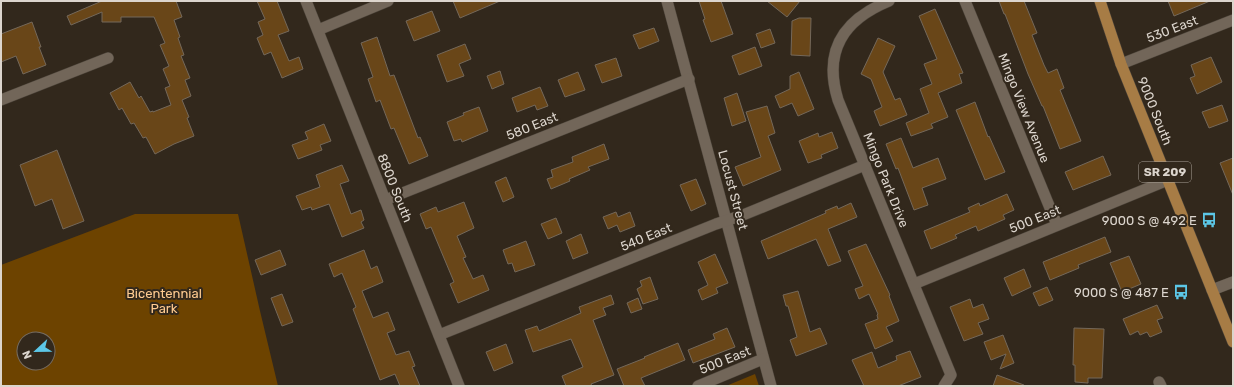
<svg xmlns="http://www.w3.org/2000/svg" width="1234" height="387" viewBox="0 0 1234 387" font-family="Rubik,sans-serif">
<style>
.green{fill:#6d4300;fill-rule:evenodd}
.building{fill:#694618;stroke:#74685a}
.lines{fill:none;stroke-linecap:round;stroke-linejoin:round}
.minor-casing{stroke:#4c443a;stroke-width:12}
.tertiary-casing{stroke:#4c443a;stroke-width:12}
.primary-casing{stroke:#4c443a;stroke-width:12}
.minor{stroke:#726659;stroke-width:11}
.tertiary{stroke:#726659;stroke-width:11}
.primary{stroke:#a77c45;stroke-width:11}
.labels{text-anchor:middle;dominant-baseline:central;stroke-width:4;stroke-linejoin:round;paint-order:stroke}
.shield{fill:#32281c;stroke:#a9a198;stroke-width:1}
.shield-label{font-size:12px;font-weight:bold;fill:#dcd5cd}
.street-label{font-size:13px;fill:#dcd5cd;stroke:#32281c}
.poi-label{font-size:13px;fill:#dcd5cd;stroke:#32281c;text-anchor:end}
.park-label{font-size:13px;fill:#ffcb90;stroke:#32281c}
</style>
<rect width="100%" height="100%" fill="#32281c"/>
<g class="green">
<path d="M135,214H238L260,311L278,386H1V265ZM24,339H48V363H24Z"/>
<polygon points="755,374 759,386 726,386"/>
</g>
<g class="building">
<polygon points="102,1 176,1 182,17 174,20 180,37 178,38 184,55 181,56 190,78 185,80 191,96 182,100 189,117 187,118 194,136 174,144 155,154 146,137 143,138 134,123 131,124 122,108 119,110 110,93 130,82 139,98 141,96 150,112 153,111 153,112 171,105 165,88 170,86 163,69 169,66 160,45 165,43 154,17 121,17 121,22 102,22 102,12 71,25 67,16"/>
<polygon points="257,1 277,1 289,31 278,35 289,61 299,57 303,69 282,78 271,52 264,55 257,38 263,35 258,22 265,19"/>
<polygon points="453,1 500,1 460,18"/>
<polygon points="699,1 721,1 733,34 711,42 703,20 705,19"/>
<polygon points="767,1 800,1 787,17"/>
<polygon points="999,1 1024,1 1037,33 1032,35 1044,65 1048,73 1057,69 1064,88 1060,90 1081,141 1060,149 1043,106 1042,106 1028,74 1005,14 1004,14"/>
<polygon points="1168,1 1210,1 1174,16"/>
<polygon points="935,9 963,73 959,74 962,83 938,93 948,117 931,124 933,128 911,136 906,123 929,113 920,89 932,84 924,64 937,59 919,16"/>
<polygon points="432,11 440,31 414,41 406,21"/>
<polygon points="799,18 811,18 810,56 791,55 792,21"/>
<polygon points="32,22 41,47 39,47 46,65 23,74 16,56 1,62 1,34"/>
<polygon points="654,28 659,41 639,49 633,35"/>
<polygon points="770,29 775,43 761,48 756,34"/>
<polygon points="377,37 390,76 394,75 418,138 420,137 428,156 409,164 394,128 391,129 380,100 376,102 368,79 373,77 361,43"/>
<polygon points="878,38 895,46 883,72 895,100 900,98 907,115 880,126 874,111 882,107 871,79 861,74"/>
<polygon points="465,44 471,59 459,64 464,76 447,82 437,55"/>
<polygon points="755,47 762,66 739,75 732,56"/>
<polygon points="1211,57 1222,82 1197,94 1190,78 1195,76 1191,65"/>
<polygon points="616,58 622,76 602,83 595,65"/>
<polygon points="500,71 504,84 492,89 487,76"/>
<polygon points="578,72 585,90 565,97 558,80"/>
<polygon points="799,72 814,109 798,116 792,103 780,108 775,96 790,89 790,76"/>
<polygon points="540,87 548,106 537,110 535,105 517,112 512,98"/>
<polygon points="737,93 746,121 732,126 724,98"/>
<polygon points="975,102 988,137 989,136 1005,172 985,180 956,110"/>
<polygon points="1222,105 1228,121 1209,128 1202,112"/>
<polygon points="767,106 775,133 768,136 781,170 743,186 735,167 761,157 746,112"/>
<polygon points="479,107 488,131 462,142 461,139 454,141 447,122 464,115 463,113"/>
<polygon points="324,124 331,141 320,145 322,150 298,159 292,145 308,139 305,132"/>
<polygon points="832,132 838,148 821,155 822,158 808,163 799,141 818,133 819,137"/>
<polygon points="901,138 913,168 938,158 946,179 922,188 928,205 914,210 898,168 896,169 886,144"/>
<polygon points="604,144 609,159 588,167 590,170 569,179 570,181 551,189 547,179 553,177 551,170 573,162 572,157"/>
<polygon points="57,150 84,221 63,229 52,199 35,206 20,165"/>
<polygon points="1103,156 1111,175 1073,190 1065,172"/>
<polygon points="1233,158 1233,195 1220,163"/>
<polygon points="342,165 349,181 340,184 351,214 361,210 364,220 361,222 364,228 342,237 329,204 312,210 311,207 302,210 296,196 320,187 316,175"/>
<polygon points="506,177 514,197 503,202 495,182"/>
<polygon points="696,179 706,204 691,211 680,185"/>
<polygon points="1007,194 1014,210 1003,215 1005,219 978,231 976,226 955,235 957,238 931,249 924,231 970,212 968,208 979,203 980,206"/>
<polygon points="464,202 474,228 457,236 466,257 463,258 473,279 483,275 489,290 458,303 450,284 454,282 431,227 426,229 420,214 436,207 438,212"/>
<polygon points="851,203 857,217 828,229 841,261 828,266 816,239 768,259 761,241 826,213 825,211 837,206 838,209"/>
<polygon points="616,212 618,217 630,212 635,226 620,232 617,225 608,229 603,217"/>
<polygon points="556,218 562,233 548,239 541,224"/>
<polygon points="581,234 588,253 573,259 566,241"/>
<polygon points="1105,237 1111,252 1078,265 1079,268 1050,280 1043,262"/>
<polygon points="526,241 535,265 515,272 512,263 508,264 503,250"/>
<polygon points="866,244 890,295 889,296 899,321 886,327 893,341 875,349 865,324 878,319 877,315 878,314 869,294 859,299 855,289 863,286 848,251"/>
<polygon points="280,250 286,265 261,275 255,260"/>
<polygon points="364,250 371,269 377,266 383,282 362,291 373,318 388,312 395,330 387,333 396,355 409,351 415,366 412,367 420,386 400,386 395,374 380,380 353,309 356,307 342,273 334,277 329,264"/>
<polygon points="715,254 728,283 716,288 718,293 702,300 698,290 708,285 698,262"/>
<polygon points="1129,256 1141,284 1122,292 1110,263"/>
<polygon points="1024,269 1031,287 1012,296 1004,278"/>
<polygon points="650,277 658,299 643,304 637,289 642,286 640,281"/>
<polygon points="1047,287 1053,300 1039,306 1033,293"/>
<polygon points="798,291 810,332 820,328 827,344 796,356 790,340 797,337 788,306 786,306 783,295"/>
<polygon points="282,294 293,322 282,326 271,298"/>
<polygon points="611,295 614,304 603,308 606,315 593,320 614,375 591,384 592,386 566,386 562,376 583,367 571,339 533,352 525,330 537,326 539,331 581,313 579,307"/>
<polygon points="638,298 642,309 631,313 627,303"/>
<polygon points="970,299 973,308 983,304 989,319 978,323 983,334 964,341 950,307"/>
<polygon points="1157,305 1163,318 1157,320 1162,332 1150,337 1147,332 1140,335 1138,331 1130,335 1123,319"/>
<polygon points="727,328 735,347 693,363 688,350 715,339 713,334"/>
<polygon points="1074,328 1104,329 1102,378 1088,378 1088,383 1075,382 1075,365 1073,365"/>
<polygon points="1003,335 1014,363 1000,369 1006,354 991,360 984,342"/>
<polygon points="678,343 685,360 641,378 645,386 624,386 617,369 645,358 644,357"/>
<polygon points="506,344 513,363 494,371 486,352"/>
<polygon points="910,351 921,377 898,386 864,386 852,360 872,352 878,368 897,360 896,356"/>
<polygon points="997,375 1024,385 1024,386 993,386"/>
</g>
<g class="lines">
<g class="minor-casing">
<g id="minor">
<polyline points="667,1 771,386"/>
<path d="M889,1C843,20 823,51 838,100L951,375L944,386"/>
<polyline points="965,1 1057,225"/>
<polyline points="318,30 388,1"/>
<polyline points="1121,64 1233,20"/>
<polyline points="1,100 108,58"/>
<polyline points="385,200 689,79"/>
<polyline points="914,284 1168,180"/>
<polyline points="1212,290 1233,282"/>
<polyline points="439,335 716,224 743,215 865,165"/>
<polyline points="1159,382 1161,386"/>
<polyline points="698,386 763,359"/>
</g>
</g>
<g class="tertiary-casing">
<polyline id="tertiary" points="306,1 459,386"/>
</g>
<g class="primary-casing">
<polyline id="primary" points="1100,1 1121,64 1233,342"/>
</g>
<use href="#minor" class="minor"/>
<use href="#tertiary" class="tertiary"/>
<use href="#primary" class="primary"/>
</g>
<defs>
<g id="bus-bare" transform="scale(1.2)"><path d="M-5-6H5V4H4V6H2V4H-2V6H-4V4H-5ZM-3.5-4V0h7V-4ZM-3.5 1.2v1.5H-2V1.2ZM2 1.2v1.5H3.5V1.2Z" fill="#5cc7e7" stroke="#32281c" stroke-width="2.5" paint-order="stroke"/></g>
</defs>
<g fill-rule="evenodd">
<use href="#bus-bare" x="1209" y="220"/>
<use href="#bus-bare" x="1181" y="292"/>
</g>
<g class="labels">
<rect class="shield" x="1139" y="162" width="52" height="20" rx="3"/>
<g class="shield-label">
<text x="1165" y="172">SR 209</text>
</g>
<g class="street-label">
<text transform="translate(1172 29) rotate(-21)">530 East</text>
<text transform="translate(1024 108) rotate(68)">Mingo View Avenue</text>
<text transform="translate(1155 111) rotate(68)">9000 South</text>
<text transform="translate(532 126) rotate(-22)">580 East</text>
<text transform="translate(886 180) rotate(68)">Mingo Park Drive</text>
<text transform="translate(395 188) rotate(68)">8800 South</text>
<text transform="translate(733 190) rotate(75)">Locust Street</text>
<text transform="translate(1035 219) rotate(-22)">500 East</text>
<text transform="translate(646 237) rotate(-22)">540 East</text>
<text transform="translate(725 360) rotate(-22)">500 East</text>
</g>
<g class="poi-label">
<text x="1197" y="220">9000 S @ 492 E</text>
<text x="1169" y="292">9000 S @ 487 E</text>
</g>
<g class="park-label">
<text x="164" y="293">Bicentennial<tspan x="164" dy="15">Park</tspan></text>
</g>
</g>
<rect width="1234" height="387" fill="none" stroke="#dcd5cd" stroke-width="4"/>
<g transform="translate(36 351) rotate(248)"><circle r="19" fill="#32281c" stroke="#766d63"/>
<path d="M0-3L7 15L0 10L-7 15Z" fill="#5cc7e7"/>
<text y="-6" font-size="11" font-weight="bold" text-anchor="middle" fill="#dcd5cd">N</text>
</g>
</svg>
